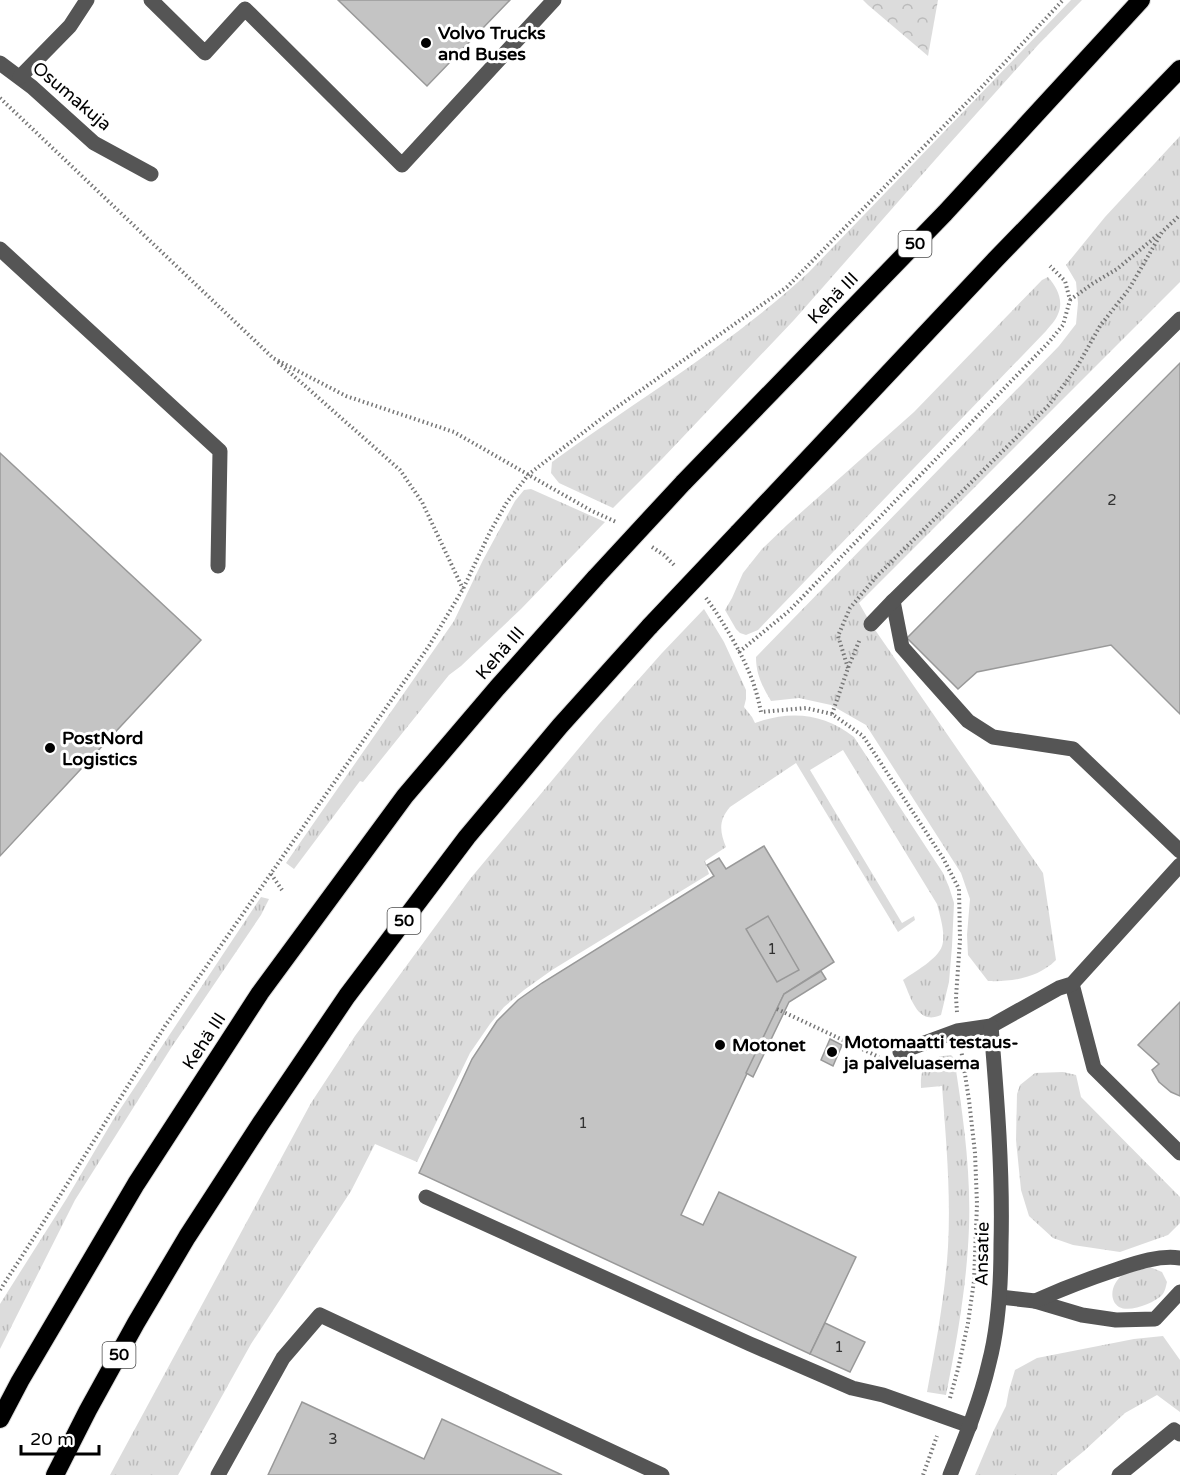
<svg xmlns="http://www.w3.org/2000/svg" width="1180" height="1475" viewBox="0 0 1180 1475" font-family="'Varela Round',sans-serif">
<style>
.grass{fill:url(#grass-tufts)}
.forest{fill:url(#forest-crowns)}
.building{fill:#c4c4c4;stroke:#999;stroke-width:1.5}
.lines{fill:none;stroke-linecap:round;stroke-linejoin:round}
.highway-casing{stroke:#dbdbdb;stroke-width:20}
.path{stroke:#777;stroke-width:4;stroke-dasharray:1.5 3;stroke-linecap:butt}
.minor{stroke:#555;stroke-width:15}
.highway{stroke:#000;stroke-width:18}
.highway-bridge-casing{stroke:#dbdbdb;stroke-width:20;stroke-linecap:butt}
.highway-bridge{stroke:#000;stroke-width:18}
.poi-dot{fill:#000;stroke:#fff;stroke-width:2}
.labels{text-anchor:middle;dominant-baseline:central;stroke-width:6;stroke-linejoin:round;paint-order:stroke}
.number-label{font-size:15px;fill:#313131}
.shield{fill:#fff;stroke:#4c4c4c;stroke-width:1.5}
.shield-label{font-size:16px;font-weight:bold;fill:#000}
.poi-label{font-size:18px;font-weight:bold;fill:#000;stroke:#fff;text-anchor:start}
.street-label{font-size:18px;fill:#000;stroke:#fff}
</style>
<defs>
<pattern id="grass-tufts" width="24" height="20" patternUnits="userSpaceOnUse" patternTransform="scale(1.5)"><rect width="24" height="20" fill="#dcdcdc"/><path d="M3 7l-1-3M5 7V3M7 7l1-3M15 17l-1-3M17 17v-4M19 17l1-3" fill="none" stroke="#bbb"/></pattern>
<pattern id="forest-crowns" width="20" height="18" patternUnits="userSpaceOnUse" patternTransform="scale(1.5)"><rect width="20" height="18" fill="#dcdcdc"/><path d="M2 6a3 3 0 1 1 6 0M12 15a3 3 0 1 1 6 0" fill="none" stroke="#bbb"/></pattern>
</defs>
<rect width="100%" height="100%" fill="#fff"/>
<g class="grass">
<path d="M1071,0H1082L1038,45L942,152L794,320L662,459L613,508L559,483L551,473L552,462C638,399 731,345 809,272Z"/>
<path d="M1180,136V282L859,603L871,624L1043,873L1056,960C1038,978 1012,982 988,981L968,955L967,935L970,899L961,873L866,725L831,705L799,698L771,701C762,686 756,674 756,657L1059,346L1076,324L1078,303L1076,282L1066,265L1105,217Z"/>
<path d="M1048,277C1057,287 1064,301 1058,314C1056,320 1050,326 1046,331L758,630L746,635L740,633L736,629L725,610L732,598L743,573L762,549L787,525L914,412L1042,280Z"/>
<polygon points="531,489 605,522 521,609 461,666 449,675 363,782 360,781 294,869 286,863 454,621 483,560 515,501 524,490"/>
<path d="M704,609L724,642L746,690V699L744,707L752,717L755,723C790,710 824,713 854,737L943,873L949,887L954,903L952,946L949,982L941,1015C917,1026 911,997 903,980C914,972 938,959 942,946C946,934 940,916 937,904L843,750L810,770L902,923L914,916L915,920L898,932L796,763L730,807C718,821 720,832 726,847L705,861L709,874L552,970L524,990L504,1007L490,1024L470,1053L417,1162L375,1144L351,1191L251,1344L178,1475H110L311,1103L355,1036L470,879L599,724L662,653Z"/>
<polygon points="261,897 269,899 261,915 171,1048 75,1200 0,1349 0,1304 67,1198 113,1120"/>
<path d="M951,1055L954,1058C963,1114 971,1171 969,1227C967,1284 957,1340 946,1395L927,1392C936,1344 945,1296 948,1247C951,1193 946,1139 942,1086L921,1088C920,1064 928,1057 951,1055Z"/>
<polygon points="1063,1072 1076,1075 1081,1097 1180,1197 1180,1223 1168,1235 1120,1252 1073,1245 1053,1238 1029,1216 1021,1190 1016,1140 1017,1094 1020,1085 1035,1073"/>
<path d="M1150,1267L1162,1272L1167,1282C1166,1286 1165,1292 1162,1295C1154,1303 1130,1313 1119,1307C1107,1299 1113,1281 1123,1275C1131,1271 1142,1270 1150,1267Z"/>
<polygon points="1163,1336 1180,1360 1180,1412 1157,1395 1125,1413 1084,1451 1057,1473 1057,1475 975,1475 994,1430 1006,1406 1009,1390 1015,1370 1037,1358 1134,1339"/>
</g>
<polygon class="forest" points="863,0 938,0 928,56 868,5"/>
<g class="building">
<polygon points="338,0 510,0 427,86"/>
<polygon points="1180,363 1180,714 1111,645 977,672 958,689 907,638"/>
<polygon points="0,453 201,640 0,856"/>
<polygon points="764,846 834,962 784,994 681,1215 703,1225 719,1192 856,1257 810,1354 419,1173 472,1059 497,1021 518,1000 542,983 714,876 707,865 719,858 726,869"/>
<polygon points="768,916 799,970 777,982 746,929"/>
<polygon points="821,971 826,979 789,1002 753,1077 746,1073 784,994"/>
<polygon points="1180,1002 1180,1096 1171,1092 1159,1082 1152,1070 1159,1064 1138,1045"/>
<polygon points="830,1039 842,1045 833,1066 821,1060"/>
<polygon points="825,1323 865,1342 850,1372 810,1354"/>
<polygon points="302,1402 424,1459 442,1419 562,1475 268,1475"/>
</g>
<g class="lines">
<g class="highway-casing">
<g id="highway">
<polyline points="683,483 945,213 1141,0"/>
<polyline points="738,533 995,260 1180,69"/>
<polyline points="0,1419 20,1381 136,1184 260,993 405,796 497,688 596,577"/>
<polyline points="55,1475 88,1410 136,1323 187,1237 261,1123 347,996 467,837 560,726 650,626"/>
</g>
</g>
<g class="path">
<polyline points="0,98 273,358 346,396 454,432 590,510 616,522"/>
<polyline points="1070,300 1092,284 1117,269 1159,234"/>
<polyline points="278,362 400,470 422,502 463,589"/>
<polyline points="652,547 664,555 676,567"/>
<path d="M706,598C723,621 745,658 754,685C757,694 759,703 761,712L806,708L832,714L863,736L943,858L959,889L960,940L956,997L957,1012"/>
<polyline points="739,652 789,611 1049,342 1063,325 1070,300 1065,281 1050,266"/>
<polyline points="848,668 838,636 850,608 876,577 1049,405 1077,367 1100,326 1129,289 1162,232 1180,215"/>
<polyline points="832,714 848,668 860,639"/>
<polyline points="271,874 282,890"/>
<polyline points="777,1009 879,1057"/>
<polyline points="0,1290 35,1236 165,1026 429,646 463,589 490,532 507,502 529,474 610,412 787,287 980,89 1063,0"/>
<polyline points="950,1398 958,1369 968,1323 974,1281 977,1204 975,1153 969,1100 961,1049"/>
<polyline points="923,1475 937,1436"/>
</g>
<g class="minor">
<polyline points="151,0 205,53 245,9 402,165 554,0"/>
<polyline points="0,63 32,87 94,143 151,174"/>
<polyline points="20,77 70,26 87,0"/>
<polyline points="0,249 220,451 218,566"/>
<polyline points="893,601 902,647 968,721 993,737 1073,749 1180,851"/>
<polyline points="871,624 893,601 1180,319"/>
<polyline points="1072,984 1094,1068 1180,1153"/>
<polyline points="900,1052 957,1031 991,1026 1059,988 1072,984 1180,865"/>
<polyline points="426,1197 750,1344 852,1388 883,1395 970,1426"/>
<polyline points="1000,1297 1035,1301 1082,1315 1116,1320 1155,1319 1180,1292"/>
<path d="M1035,1301C1062,1289 1088,1279 1115,1270C1136,1263 1158,1255 1180,1258"/>
<polyline points="218,1475 283,1358 320,1315 662,1475"/>
<path d="M950,1475C965,1438 980,1402 989,1363C999,1325 1001,1285 1001,1245C1003,1172 997,1099 991,1026"/>
<polyline points="1119,1475 1174,1430 1180,1434"/>
</g>
<use href="#highway" class="highway"/>
<g class="highway-bridge-casing">
<g id="highway-bridge">
<polyline points="596,577 683,483"/>
<polyline points="650,626 738,533"/>
</g>
</g>
<use href="#highway-bridge" class="highway-bridge"/>
</g>
<g class="poi-dot">
<circle cx="426" cy="43" r="6"/>
<circle cx="50" cy="748" r="6"/>
<circle cx="720" cy="1045" r="6"/>
<circle cx="832" cy="1052" r="6"/>
</g>
<g class="labels">
<g class="number-label">
<text x="1112" y="500">2</text>
<text x="772" y="949">1</text>
<text x="583" y="1123">1</text>
<text x="839" y="1347">1</text>
<text x="333" y="1439">3</text>
</g>
<g class="shield">
<rect x="898.5" y="231" width="33" height="26" rx="4.5"/>
<rect x="387.5" y="908" width="33" height="26" rx="4.5"/>
<rect x="102.5" y="1342" width="33" height="26" rx="4.5"/>
</g>
<g class="shield-label">
<text x="915" y="244">50</text>
<text x="404" y="921">50</text>
<text x="119" y="1355">50</text>
</g>
<g class="poi-label">
<text x="438" y="33">Volvo Trucks<tspan x="438" dy="21">and Buses</tspan></text>
<text x="62" y="738">PostNord<tspan x="62" dy="21">Logistics</tspan></text>
<text x="844" y="1042">Motomaatti testaus-<tspan x="844" dy="21">ja palveluasema</tspan></text>
<text x="732" y="1045">Motonet</text>
</g>
<g class="street-label">
<text transform="translate(72 96) rotate(40)">Osumakuja</text>
<text transform="translate(833 298) rotate(-46)">Kehä III</text>
<text transform="translate(500 653) rotate(-49)">Kehä III</text>
<text transform="translate(204 1041) rotate(-57)">Kehä III</text>
<text transform="translate(982 1254) rotate(-89)">Ansatie</text>
</g>
</g>
<path d="M21 1445v9h78v-9" fill="none" stroke="#000000" stroke-width="3"/>
<text x="30" y="1445" font-size="18" fill="#000000" stroke="#ffffff" stroke-width="4.5" paint-order="stroke">20 m</text>
</svg>
